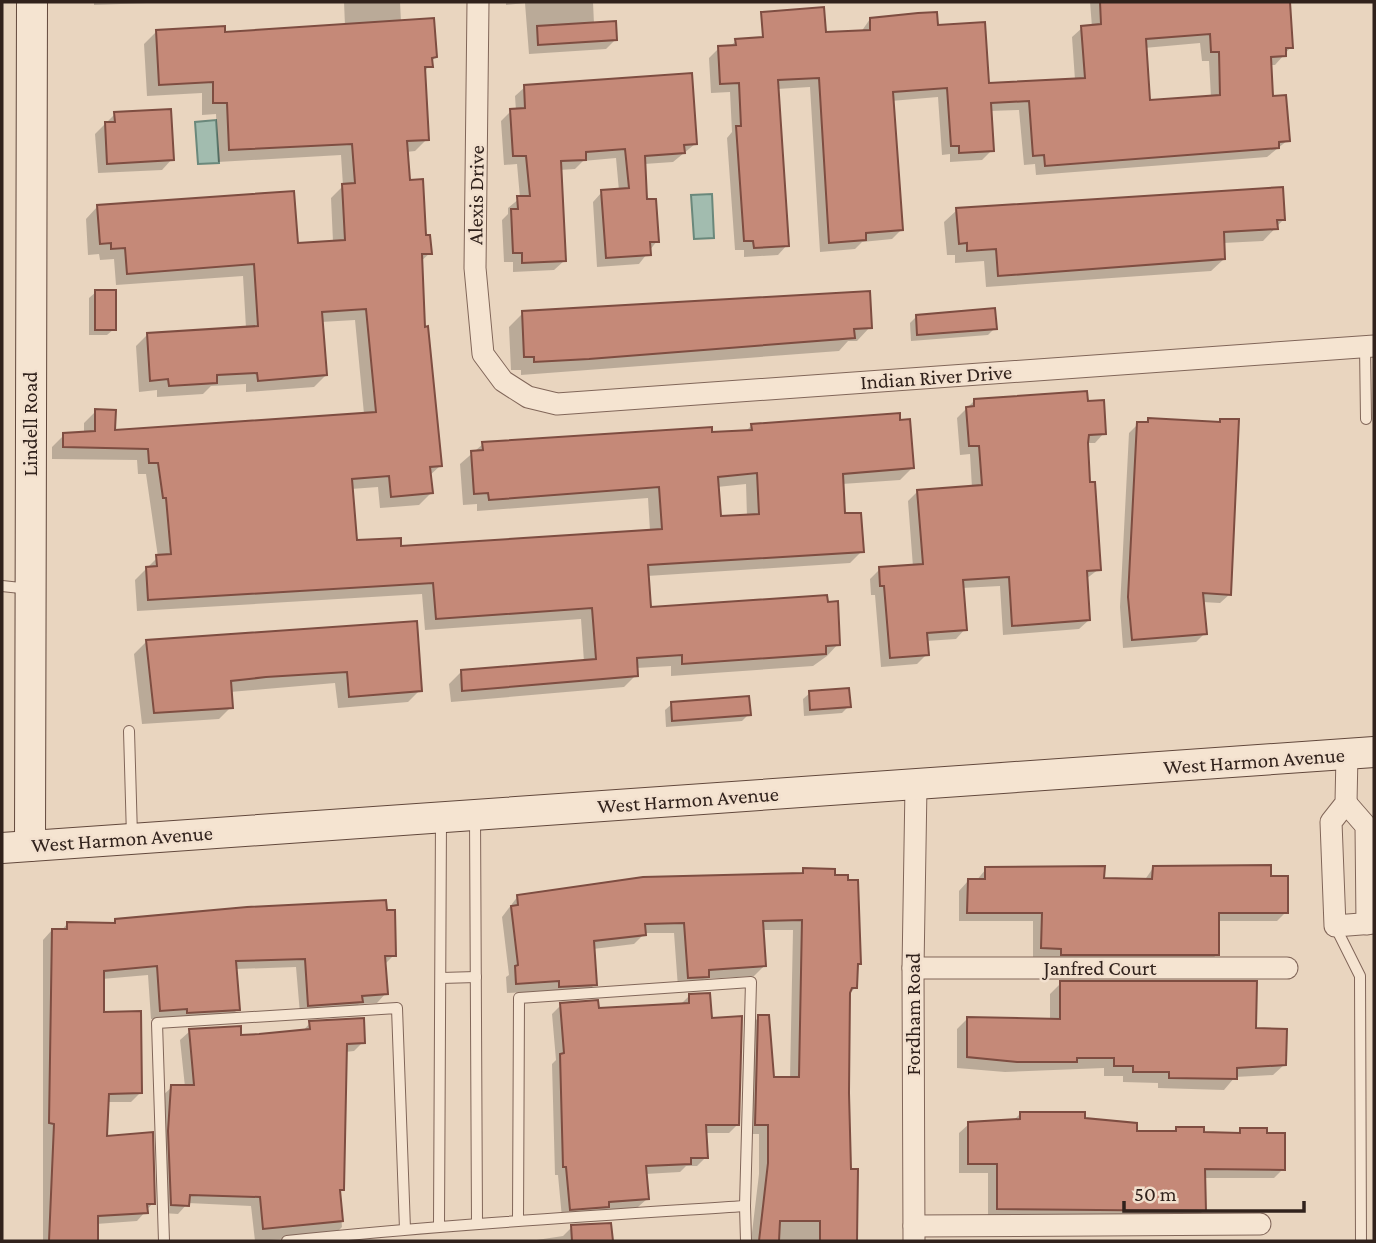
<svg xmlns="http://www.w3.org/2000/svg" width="1376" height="1243" viewBox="0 0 1376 1243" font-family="'Crimson Pro',serif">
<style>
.water{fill:#a2bcaf;stroke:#6a887b;stroke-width:2}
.shadow{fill:#0003;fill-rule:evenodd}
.building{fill:#c58978;stroke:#7e4d41;stroke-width:2;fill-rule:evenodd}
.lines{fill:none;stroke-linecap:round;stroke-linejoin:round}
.lane-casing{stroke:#816659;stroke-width:12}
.street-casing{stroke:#816659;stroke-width:23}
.secondary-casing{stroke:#62483c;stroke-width:32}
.lane{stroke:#f5e4d1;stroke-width:10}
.street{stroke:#f5e4d1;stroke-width:21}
.secondary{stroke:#f5e4d1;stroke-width:30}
.labels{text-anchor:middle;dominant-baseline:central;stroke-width:5;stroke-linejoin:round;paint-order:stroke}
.street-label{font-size:21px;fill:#31221c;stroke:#f2e0ce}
</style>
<rect width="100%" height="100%" fill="#e9d5bf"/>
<g class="water">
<polygon points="216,120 219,163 198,164 195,122"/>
<polygon points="712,194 714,238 694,239 691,195"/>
</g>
<g class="shadow">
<polygon points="94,2 174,2 94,5"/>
<path d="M344,2H400L401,22L435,57L424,73L427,139L415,151L406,152L408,182L430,253L420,262L424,328L440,466L429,476L431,493L419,505L380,508L378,487L351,489L355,542L400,548L650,531L648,498L477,511V504L463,505L460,464L483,444L745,432L752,425L912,468L900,480L842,484L844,515L862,551L850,563L647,576L649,609L838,644L827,656L813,666L671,676V666L636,668V675L624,687L451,702L449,684L461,672L584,662L581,619L425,630L422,594L137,611L135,580L158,557L146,474H138L137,460L52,459V447L64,435L84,434V423L96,411L113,432L364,414L355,320L321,322L326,375L314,387L246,392V384L211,386L203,394L157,397V390L139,392L136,346L148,334L246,328L243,276L116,285L114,259L100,260L99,254L88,255L86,219L97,207L296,244L333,242L331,198L343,186L341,155L218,162L216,114L202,115V93L147,96L144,44L156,32L224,34L345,26ZM746,484L747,517L719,518L717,487Z"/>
<polygon points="506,2 593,2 594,24 616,39 606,49 529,54 525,3 506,5"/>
<path d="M1090,2H1289L1291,47L1275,65H1270L1272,98L1288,140L1267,157L1036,175L1035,164L1024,165L1019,110L989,111L992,150L982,160L950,162V154L942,155L938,97L891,101L901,230L892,239L862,242L855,249L820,252L810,87L777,89L787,245L778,255L744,257V250H735L727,138L732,132L730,92L711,93L709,58L719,48L729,47L736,41L861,32L870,19L937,26L988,85L1075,80L1072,37L1082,28L1092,27ZM1200,43L1202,61H1209L1211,97L1148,102L1144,48Z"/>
<polygon points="525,87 695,144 673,162 644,164 646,201 657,241 639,264 597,267 593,202 602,192 619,191 616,158 583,161 575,169 559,170 564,261 554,270 513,272 513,262 504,262 502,220 508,214 508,208 520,198 517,164 504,165 501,121 511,111 516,111 515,96"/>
<polygon points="115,114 172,159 162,170 98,173 95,134"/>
<polygon points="957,210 1284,219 1263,241 1223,243 1224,259 1211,271 986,287 984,261 955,263 955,255 947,255 944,222"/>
<polygon points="96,292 114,329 107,335 89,335 89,298"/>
<polygon points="523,313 870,327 857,341 848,341 839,351 521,375 521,370 511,370 509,327"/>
<polygon points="917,316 995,328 988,335 911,341 910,323"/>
<polygon points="975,400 1086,403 1104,433 1095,443 1086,443 1099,569 1086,579 1089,620 1079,629 1003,635 1000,586 962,588 965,629 956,639 926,641 927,654 917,664 881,667 875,595 871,595 870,579 880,569 913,567 908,501 917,492 972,488 970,454 960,455 957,418"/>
<polygon points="1149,420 1218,423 1221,420 1230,594 1220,603 1202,602 1205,633 1196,642 1123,648 1120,607 1129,433 1138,424"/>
<polygon points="415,623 420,690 408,702 338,708 335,683 230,692 231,707 219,719 142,724 134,654 146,642"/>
<polygon points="810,693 849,706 842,713 804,716 803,699"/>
<polygon points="672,704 749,714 742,721 666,727 665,710"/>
<polygon points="1153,868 1286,912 1277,921 1217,921 1217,954 1208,964 1052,964 1052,957 1033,957 1033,921 959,921 959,891 968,881 976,881 986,869 1144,881"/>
<polygon points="804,870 859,963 856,967 855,988 848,995 849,1170 857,1171 854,1241 751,1241 759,1174 759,1134 746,1134 749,1027 759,1017 772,1079 790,1079 793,930 762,930 764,966 754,976 704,979 697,986 678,988 674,933 645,933 634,944 593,949 595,984 585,994 550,997 549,991 507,993 506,977 509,975 502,917 518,896 799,875"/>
<polygon points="115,921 394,955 385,964 386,993 377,1003 359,1004 352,1011 300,1014 296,967 235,969 238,1009 229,1018 151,1019 148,975 102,979 102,1013 140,1093 131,1102 107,1102 106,1138 153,1203 137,1221 96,1224 96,1241 43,1241 43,940 52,930 61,931 67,924 112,924"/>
<polygon points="1061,983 1254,1030 1285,1064 1273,1075 1235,1077 1224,1090 1158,1088 1158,1083 1123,1082 1123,1076 1104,1076 1104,1068 1005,1072 957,1068 957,1029 968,1018 1050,1021 1050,994"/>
<polygon points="689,996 711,1019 738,1124 729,1133 705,1133 706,1157 697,1166 686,1166 680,1172 645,1174 647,1199 638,1207 562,1218 558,1175 555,1175 552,1064 556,1060 552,1014 561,1005 597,1010 680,1005"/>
<polygon points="310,1023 363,1042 354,1051 345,1052 343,1189 339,1193 342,1227 333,1236 255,1241 251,1206 188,1203 178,1214 162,1213 162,1096 172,1087 185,1087 180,1040 190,1031 240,1037 302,1032"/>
<polygon points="1020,1114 1084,1120 1136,1132 1172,1133 1177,1129 1236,1134 1241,1130 1265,1134 1283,1169 1274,1178 1204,1178 1204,1210 1195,1219 988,1218 988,1173 959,1173 959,1133 969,1124 1013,1121"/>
<polygon points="609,1224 611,1241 530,1241 563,1236 572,1227"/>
</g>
<g class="building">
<path d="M1100,2H1290L1293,48H1286V56L1271,57L1273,96L1286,95L1290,141L1279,142V148L1045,166L1044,155L1033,156L1029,101L991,103L994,151L959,153V146H951L947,88L893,92L903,230L866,233V240L829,243L819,78L778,80L789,246L754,248L753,241H744L736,126H741L739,83L720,84L718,46L736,45L735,39L763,37L761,12L824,7L826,32L870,30V18L918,13L937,12L938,25L985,22L989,83L1085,78L1081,26L1101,24ZM1210,34L1211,52H1219L1220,95L1150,100L1146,39Z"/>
<path d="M434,18L437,57L432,58L433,67H425L429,140L407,141L410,180L423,179L426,235H430L432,254H422L425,327L428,326L442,466L430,467L433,493L391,497L389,476L352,479L357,540L401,538V546L662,529L659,487L489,500L488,493L474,494L471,451L483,450L482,442L712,427V432L752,430L751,424L900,413V420L910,419L914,468L843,474L845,513H861L864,552L648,565L651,607L827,595L828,602L838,601L840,645L826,646V654L682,664V655L637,658L638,676L462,691L461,670L596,659L592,608L436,619L433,583L148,600L146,567L157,566L156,555L171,554L166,498H163L158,463H149L148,449L63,447V433L95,431V409L116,410L115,430L376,412L366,309L322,312L327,375L258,381L257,373L217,375V383L169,386L168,379L150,381L147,333L258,326L254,264L127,274L125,248L111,249V243L100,244L97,205L294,191L298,243L345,240L342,184L355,183L352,144L229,150L227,103H213V82L159,85L156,30L225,26V32ZM757,473L759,514L721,516L718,477Z"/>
<polygon points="616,21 617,40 538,45 537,26"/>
<polygon points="692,73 697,144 684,145 685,153 645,156 647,199 656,199 659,242 650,242 651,255 606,258 601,190 629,188 625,149 586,152 586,160 561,161 566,261 522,263 522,253 513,253 511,209 518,209 517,196 530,196 526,156 513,156 510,109 525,108 524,85"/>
<polygon points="171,109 174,160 107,164 105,122 115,122 114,112"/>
<polygon points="1283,187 1285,220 1277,220 1278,229 1224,232 1225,259 998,276 996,249 967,251 967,243 959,244 956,208"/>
<rect x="95" y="290" width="21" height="40"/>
<polygon points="870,291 872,328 854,329 855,338 589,359 534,362 534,357 524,357 522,311"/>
<polygon points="995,308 997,329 917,335 916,315"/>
<polygon points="1087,391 1088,401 1104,400 1106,434 1089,435 1088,443 1090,482 1095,482 1101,570 1087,571 1090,620 1012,626 1009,577 963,580 967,630 927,633 929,655 890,658 884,586 880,586 879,567 923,564 917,490 982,485 979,446 969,446 966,407 974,406 974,399"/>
<polygon points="1148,418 1220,422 1220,419 1239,419 1231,595 1203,593 1207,634 1132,640 1128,597 1137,422 1148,422"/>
<polygon points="417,621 422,691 349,697 347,672 266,677 231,681 233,708 154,713 146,640"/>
<polygon points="849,688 851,707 810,710 809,691"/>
<polygon points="749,696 751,715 672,721 671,702"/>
<polygon points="1271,865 1271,876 1288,876 1288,913 1219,913 1219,955 1061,955 1061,949 1041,948 1042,913 967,913 968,879 985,879 985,867 1105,866 1104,878 1152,879 1153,866"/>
<polygon points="803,868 835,869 835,875 848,875 848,880 858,880 861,964 858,964 857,988 852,988 850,993 849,1093 851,1169 858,1169 857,1241 820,1241 820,1221 780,1221 779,1241 759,1241 768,1163 768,1125 755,1125 758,1015 769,1015 774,1077 799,1077 802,920 763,921 766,966 709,970 709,977 688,978 684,923 645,924 646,935 594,941 597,985 559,987 559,981 516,984 515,966 518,965 511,906 518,905 517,895 643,877 803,873"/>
<polygon points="386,900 387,910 395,910 396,956 385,956 388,994 362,996 363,1002 308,1006 305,959 236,961 240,1010 187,1013 187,1009 160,1011 157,966 104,971 104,1012 141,1011 142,1093 109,1094 107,1136 153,1132 155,1204 147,1204 148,1213 98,1216 98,1241 49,1241 54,1124 49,1123 52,929 67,929 67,922 115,923 115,919 247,907"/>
<polygon points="1060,981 1257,981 1256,1028 1287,1029 1286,1065 1237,1068 1237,1079 1169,1078 1169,1072 1133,1072 1133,1066 1114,1066 1114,1058 1077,1058 1077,1062 1017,1062 967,1057 967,1017 1060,1019"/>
<polygon points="710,993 712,1018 742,1016 739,1125 706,1125 708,1158 691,1158 691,1164 646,1166 649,1199 609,1202 609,1207 570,1210 566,1167 563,1167 560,1054 564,1053 560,1003 598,1000 599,1008 689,1003 689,994"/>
<polygon points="364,1018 365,1043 347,1044 344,1190 340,1190 343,1221 263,1229 260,1197 190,1195 189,1206 171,1205 168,1131 171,1085 194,1085 189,1029 241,1026 241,1035 259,1034 310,1029 309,1021"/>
<polygon points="1020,1112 1085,1112 1085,1118 1137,1123 1137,1131 1176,1131 1176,1127 1204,1127 1204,1132 1240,1133 1240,1128 1267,1128 1267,1133 1285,1133 1285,1170 1205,1169 1206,1211 997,1209 997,1164 968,1164 968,1122 1020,1119"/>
<polygon points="611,1223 613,1241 572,1241 571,1225"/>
</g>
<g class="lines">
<g class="lane-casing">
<g id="lane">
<polyline points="1365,346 1366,419"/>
<polyline points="2,586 30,589"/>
<polyline points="129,731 132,836"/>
<polyline points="475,816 477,1223"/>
<polyline points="1335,926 1360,976 1361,1241"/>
<polyline points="441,978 476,977"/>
<polyline points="745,1206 746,1241"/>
<polyline points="439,1225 441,818"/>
<polyline points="164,1241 157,1023 397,1008 405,1229"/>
<path d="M287,1241C440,1225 592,1216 745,1206L751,982L519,998L518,1221"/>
</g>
</g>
<g class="street-casing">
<g id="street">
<polyline points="478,2 475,268 483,354 503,381 528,397 557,404 1374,346"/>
<polyline points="1347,754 1346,803 1331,822 1335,926 1374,923"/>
<polyline points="1346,803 1366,826 1367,924"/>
<polyline points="913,968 1287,968"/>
<polyline points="914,1226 1260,1224"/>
<polyline points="914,1241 913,968 916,786"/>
</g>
</g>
<g class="secondary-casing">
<g id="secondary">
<polyline points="30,846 32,2"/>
<polyline points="2,848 1374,752"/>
</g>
</g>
<use href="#lane" class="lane"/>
<use href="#street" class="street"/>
<use href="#secondary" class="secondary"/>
</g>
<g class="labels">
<g class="street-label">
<text transform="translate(476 195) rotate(-89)">Alexis Drive</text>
<text transform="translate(936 377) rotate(-4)">Indian River Drive</text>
<text transform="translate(30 424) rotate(-90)">Lindell Road</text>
<text transform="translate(1254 761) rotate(-4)">West Harmon Avenue</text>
<text transform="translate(688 800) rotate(-4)">West Harmon Avenue</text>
<text transform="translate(122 839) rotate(-4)">West Harmon Avenue</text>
<text x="1100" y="968">Janfred Court</text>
<text transform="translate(913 1014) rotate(-90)">Fordham Road</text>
</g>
</g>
<rect width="1376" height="1243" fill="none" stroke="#31221c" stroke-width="7"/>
<path d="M1124 1201v10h180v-10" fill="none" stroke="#31221c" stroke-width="3.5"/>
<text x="1134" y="1201" font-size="21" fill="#31221c" stroke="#f2e0ce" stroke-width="5" paint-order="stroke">50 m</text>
</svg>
